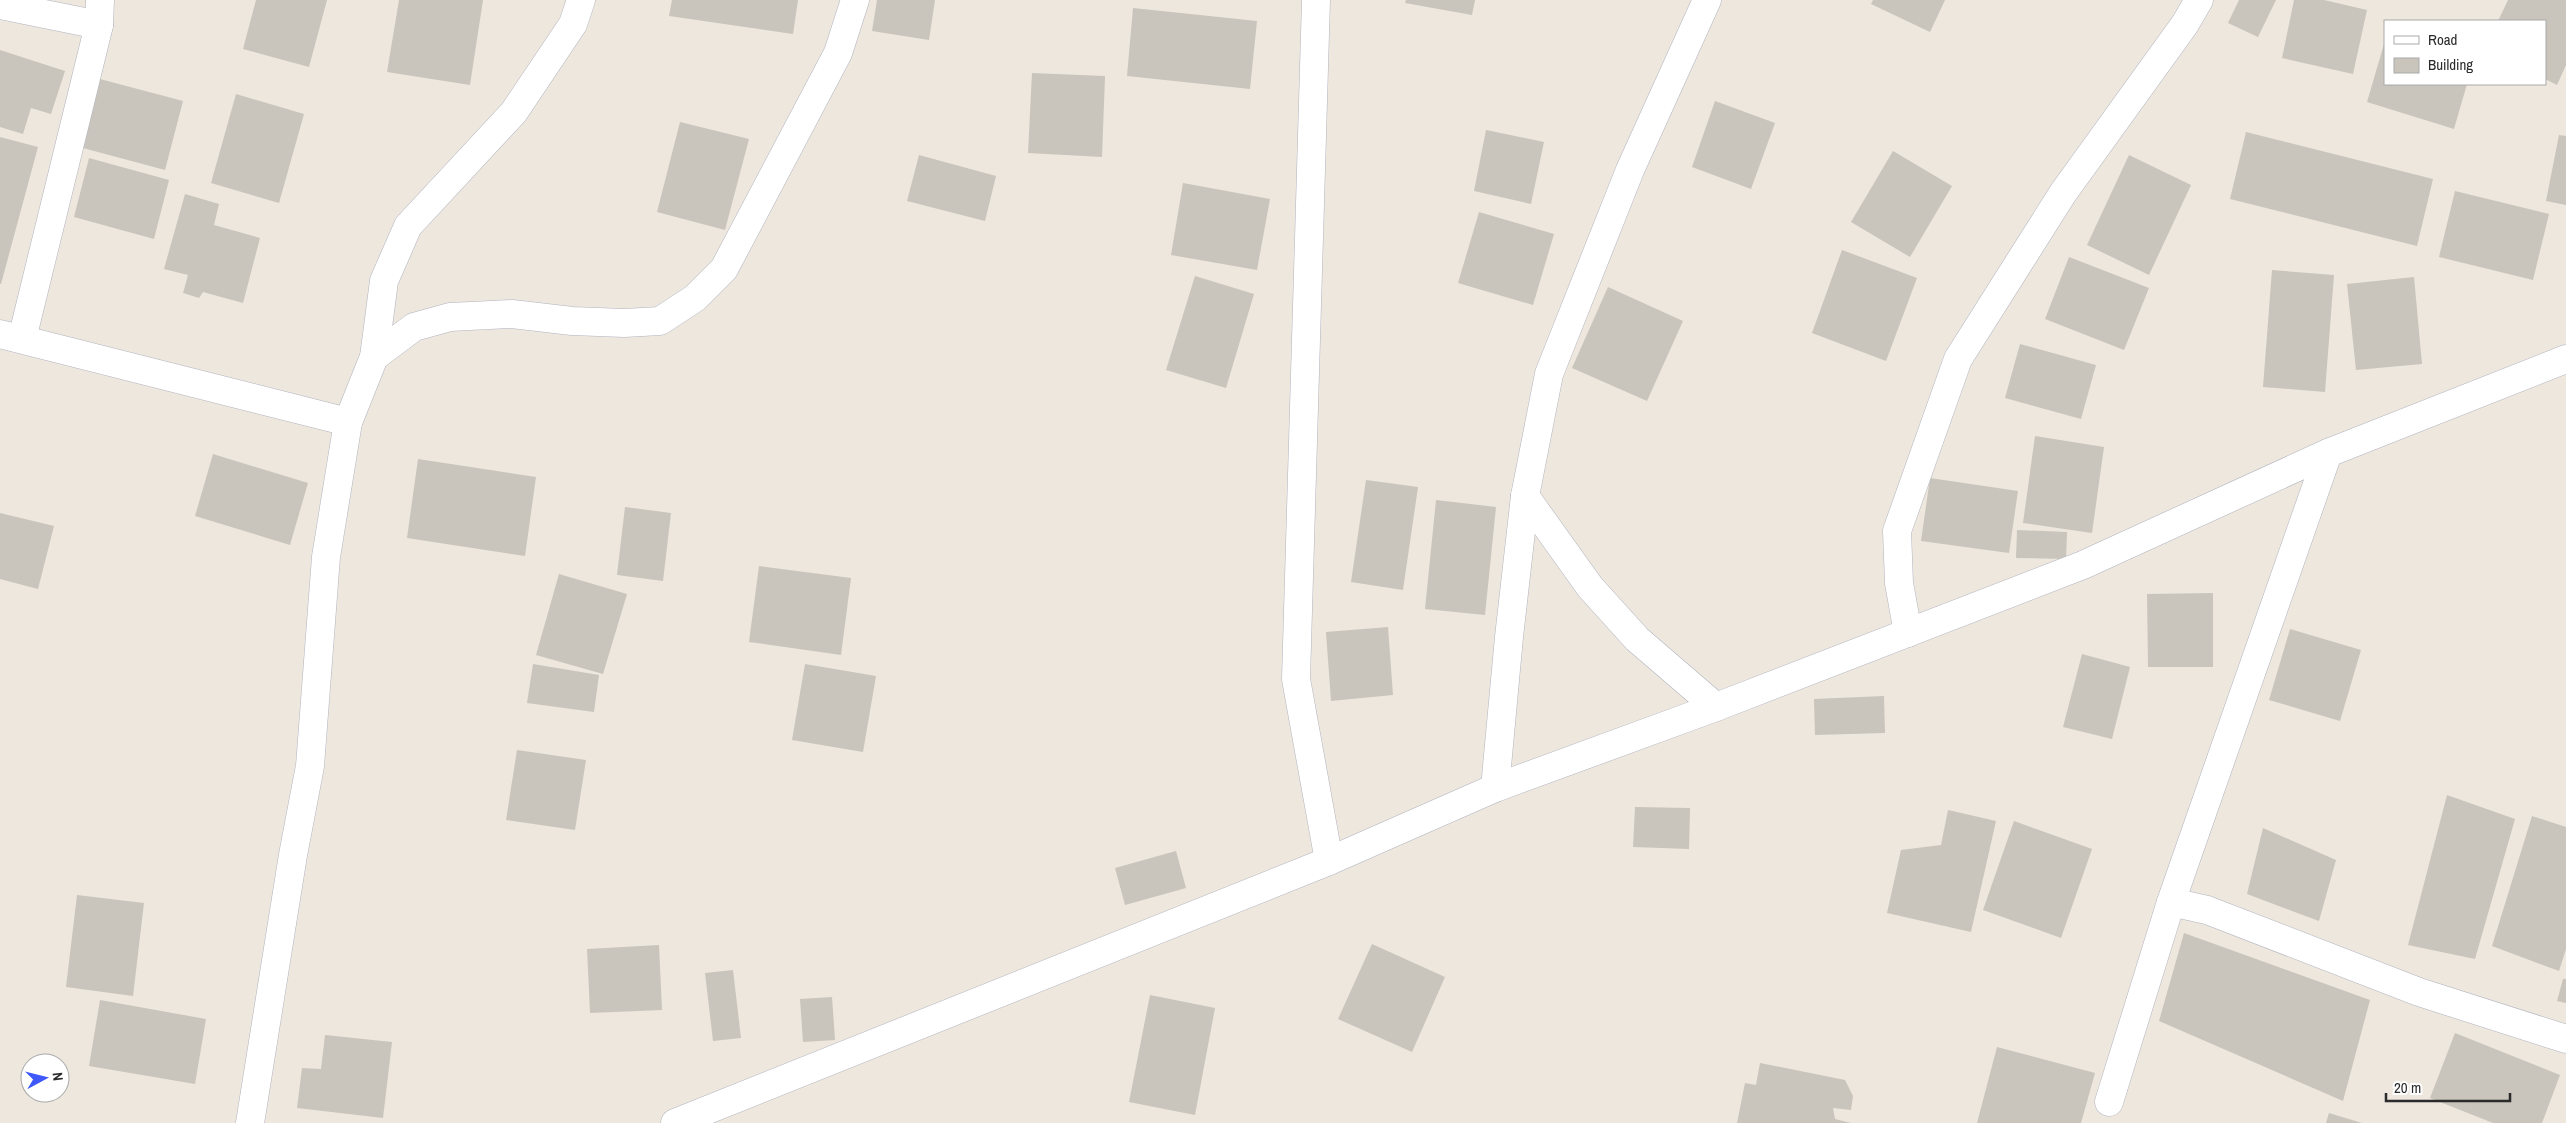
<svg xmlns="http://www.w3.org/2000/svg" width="2566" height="1123" viewBox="0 0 2566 1123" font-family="'Archivo Narrow',sans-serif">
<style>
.building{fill:#c9c5bc}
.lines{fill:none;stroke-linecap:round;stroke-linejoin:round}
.minor-casing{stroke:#b1b3bf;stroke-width:29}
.minor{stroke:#fff;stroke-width:28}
</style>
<rect width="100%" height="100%" fill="#ede7de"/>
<g class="building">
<polygon points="256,0 327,0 309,67 243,49"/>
<polygon points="399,0 483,0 470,85 387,72"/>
<polygon points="672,0 798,0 793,34 669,16"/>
<polygon points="877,0 935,0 929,40 872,31"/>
<polygon points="1406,0 1475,0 1472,15 1405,3"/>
<polygon points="1873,0 1945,0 1930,32 1871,4"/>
<polygon points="2239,0 2276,0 2258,37 2228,23"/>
<polygon points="2294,0 2324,0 2367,10 2353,74 2282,58"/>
<polygon points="2508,0 2566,0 2566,65 2557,85 2545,79 2545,21 2498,21"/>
<polygon points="1133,8 1257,21 1250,89 1127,76"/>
<polygon points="2384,44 2385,84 2467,84 2454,129 2367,102"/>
<polygon points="0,50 65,71 51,114 31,108 23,134 0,127"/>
<polygon points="1032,73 1105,76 1102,157 1028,153"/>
<polygon points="100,79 183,101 165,170 83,148"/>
<polygon points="236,94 304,114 279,203 211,183"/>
<polygon points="1715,101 1775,123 1751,189 1692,167"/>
<polygon points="680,122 749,139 725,230 657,212"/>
<polygon points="1486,130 1544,142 1531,204 1474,191"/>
<polygon points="2246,132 2433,179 2417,246 2230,199"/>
<polygon points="2559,135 2566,136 2566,205 2546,201"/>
<polygon points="0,137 38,147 1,284 0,284"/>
<polygon points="1893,151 1952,186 1910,257 1851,222"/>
<polygon points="919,155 996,176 985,221 907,201"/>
<polygon points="2129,155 2191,185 2149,275 2087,245"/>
<polygon points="89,158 169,180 154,239 74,217"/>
<polygon points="1183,183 1270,199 1257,270 1171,255"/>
<polygon points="2455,191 2549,214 2533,280 2439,257"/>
<polygon points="185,194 219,204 214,225 260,238 243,303 203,292 199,298 183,293 188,275 164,269"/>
<polygon points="1479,212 1554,234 1533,305 1458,283"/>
<polygon points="1842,250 1917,278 1886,361 1812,333"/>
<polygon points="2069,257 2149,288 2124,350 2045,319"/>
<polygon points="2272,270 2334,275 2325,392 2263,387"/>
<polygon points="1195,276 1254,294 1226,388 1166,370"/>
<polygon points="2414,277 2422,364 2356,370 2347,284"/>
<polygon points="1608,287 1683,321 1647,401 1572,368"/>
<polygon points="2020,344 2096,365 2081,419 2005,398"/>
<polygon points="2035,436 2104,447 2092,533 2023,523"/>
<polygon points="213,454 308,483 290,545 195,516"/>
<polygon points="418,459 536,477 525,556 407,538"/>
<polygon points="1930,478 2018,491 2009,553 1921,541"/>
<polygon points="1366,480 1418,487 1403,590 1351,582"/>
<polygon points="1436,500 1496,507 1485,615 1425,609"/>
<polygon points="625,507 671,513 663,581 617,575"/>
<polygon points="0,513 54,526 38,589 0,579"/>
<polygon points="2017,530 2067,532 2066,559 2016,558"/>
<polygon points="759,566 851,578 841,655 749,642"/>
<polygon points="559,574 627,594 603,674 536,655"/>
<polygon points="2213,593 2213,667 2148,667 2147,594"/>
<polygon points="1388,627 1393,695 1331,701 1326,632"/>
<polygon points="2290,629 2361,650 2340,721 2269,700"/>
<polygon points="2082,654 2130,667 2112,739 2063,727"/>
<polygon points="533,664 599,675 594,712 527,703"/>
<polygon points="805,664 876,676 863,752 792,740"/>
<polygon points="1884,696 1885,733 1815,735 1814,699"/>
<polygon points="517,750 586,760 575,830 506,820"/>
<polygon points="2447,795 2515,819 2475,959 2408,945"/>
<polygon points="1635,807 1690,808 1689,849 1633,847"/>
<polygon points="1948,810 1996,821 1971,932 1887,913 1901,850 1941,845"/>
<polygon points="2532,816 2566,827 2566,949 2559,971 2492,946"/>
<polygon points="2014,821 2092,849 2061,938 1983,910"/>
<polygon points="2263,828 2336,860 2319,921 2247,894"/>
<polygon points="1176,851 1186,888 1125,905 1115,868"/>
<polygon points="77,895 144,903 133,996 66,987"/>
<polygon points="2184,933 2370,1000 2343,1101 2159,1021"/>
<polygon points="1372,944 1445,977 1412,1052 1338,1019"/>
<polygon points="659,945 662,1010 590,1013 587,949"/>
<polygon points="733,970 741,1038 713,1041 705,973"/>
<polygon points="2563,979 2566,979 2566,1003 2557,1001"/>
<polygon points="1150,995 1215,1008 1195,1115 1129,1102"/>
<polygon points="832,997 835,1040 803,1042 800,999"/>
<polygon points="100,1000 206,1019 195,1084 89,1066"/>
<polygon points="2455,1033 2560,1075 2542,1123 2493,1123 2430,1098"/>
<polygon points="325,1035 392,1042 383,1118 297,1108 302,1068 321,1069"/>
<polygon points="1997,1047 2095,1073 2081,1123 1977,1123"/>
<polygon points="1760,1063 1845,1080 1853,1096 1851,1110 1833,1108 1835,1119 1851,1123 1737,1123 1745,1083 1756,1085"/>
<polygon points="2329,1113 2362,1123 2326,1123"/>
</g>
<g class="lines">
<g class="minor-casing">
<g id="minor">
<polyline points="1316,0 1296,679 1329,861"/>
<polyline points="0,5 99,25 22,339"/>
<polyline points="99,25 100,0"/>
<polyline points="0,334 348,422 374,357 384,281 408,226 514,112 573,24 581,0"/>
<polyline points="374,357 414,327 450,317 512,314 572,321 624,323 660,321 695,298 724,269 838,53 855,0"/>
<polyline points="2328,453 2171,902 2207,910 2419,992 2566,1039"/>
<polyline points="1525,496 1590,587 1637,639 1716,707"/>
<polyline points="1908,633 1899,583 1897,531 1958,359 2063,193 2185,24 2199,0"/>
<polyline points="1495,788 1509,637 1525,496 1549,374 1630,170 1707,0"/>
<polyline points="2109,1102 2171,902"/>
<polyline points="250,1123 293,855 310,766 326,557 348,422"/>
<polyline points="675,1123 1329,861 1495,788 1716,707 2083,565 2328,453 2566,359"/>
</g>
</g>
<use href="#minor" class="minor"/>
</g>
<rect x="2384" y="20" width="162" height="65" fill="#ffffff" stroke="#aaaaaa"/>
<rect x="2394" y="36" width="25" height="8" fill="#ffffff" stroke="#aaaaaa"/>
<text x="2428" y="45" font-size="15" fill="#2b2b2b">Road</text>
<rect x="2394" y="58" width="25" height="15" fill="#c9c5bc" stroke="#aaaaaa"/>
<text x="2428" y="70" font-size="15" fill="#2b2b2b">Building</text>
<g transform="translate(45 1078) rotate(83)"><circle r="24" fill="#ffffff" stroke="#aaaaaa"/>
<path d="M0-4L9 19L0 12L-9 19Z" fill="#3e58fa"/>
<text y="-8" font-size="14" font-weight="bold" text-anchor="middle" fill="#2b2b2b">N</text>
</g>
<path d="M2386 1093v8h124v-8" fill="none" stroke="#2b2b2b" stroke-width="2.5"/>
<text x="2394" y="1093" font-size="15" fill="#2b2b2b" stroke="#ffffff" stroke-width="4" paint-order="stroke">20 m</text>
</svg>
